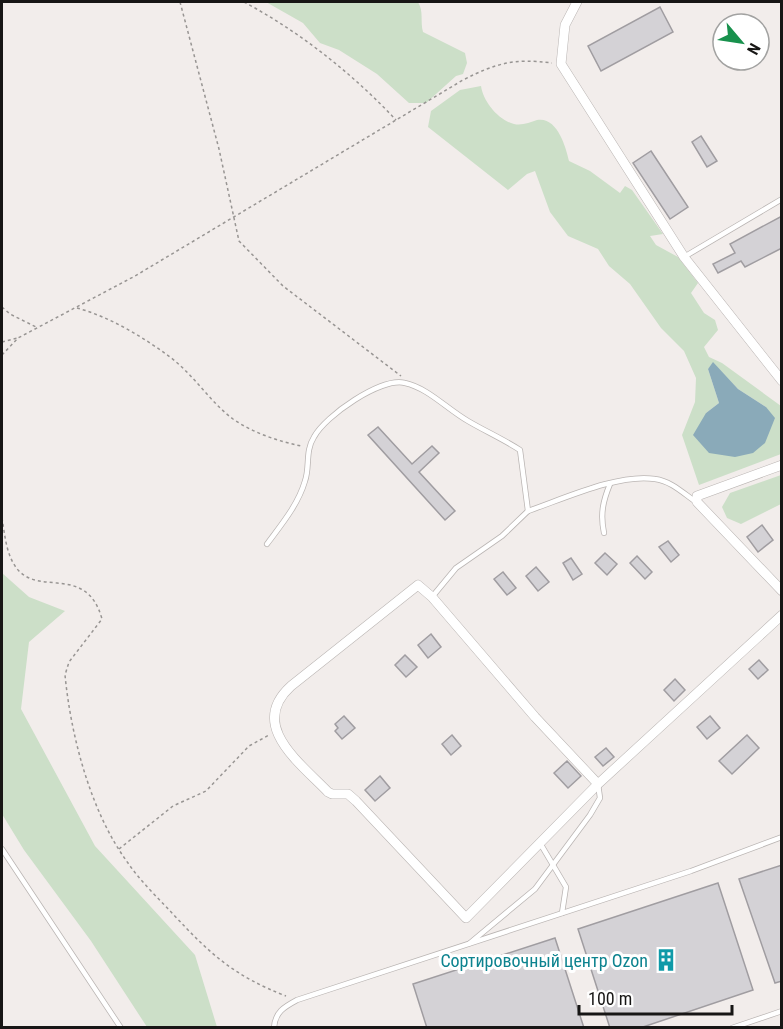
<svg xmlns="http://www.w3.org/2000/svg" width="783" height="1029" viewBox="0 0 783 1029" font-family="'Roboto Condensed',sans-serif">
<style>
.green{fill:#ccdfc8;fill-rule:evenodd}
.water{fill:#8aaab9}
.building{fill:#d4d2d6;stroke:#a09da1;stroke-width:1.5}
.lines{fill:none;stroke-linecap:round;stroke-linejoin:round}
.service-casing{stroke:#bab5b3;stroke-width:6}
.minor-casing{stroke:#bab5b3;stroke-width:10}
.path{stroke:#989593;stroke-width:1.5;stroke-dasharray:3 3;stroke-linecap:butt}
.service{stroke:#fff;stroke-width:4.5}
.minor{stroke:#fff;stroke-width:9}
.labels{text-anchor:middle;dominant-baseline:central;stroke-width:6;stroke-linejoin:round;paint-order:stroke}
.culture-label{font-size:18px;fill:#0d838f;stroke:#fff;text-anchor:end}
</style>
<rect width="100%" height="100%" fill="#f2edeb"/>
<g class="green">
<path d="M266,2H418C424,12 420,21 423,32L465,53L467,63L463,74L456,76L426,103H409L377,74L339,50L320,43L303,23Z"/>
<path d="M481,86C483,101 498,120 514,124C522,126 530,122 537,120C557,116 566,147 569,161L590,171L620,193L625,186L632,190L663,234L650,236L656,245L678,257L698,283L691,293L704,313L715,320L718,330L704,347L709,357L722,363L781,406V454L699,485L682,435L695,402L696,378L684,351L661,328L630,284L609,266L598,249L568,236L550,212L535,171L527,174L508,190L428,127L431,111L460,90ZM713,363L738,389L766,407L706,413L719,403L708,369Z"/>
<polygon points="781,475 781,504 741,524 727,518 722,507 730,493"/>
<polygon points="2,573 29,597 65,611 29,642 21,709 95,846 195,955 217,1027 147,1027 91,941 24,850 2,814"/>
</g>
<polygon class="water" points="713,362 738,389 766,407 775,418 765,443 753,453 735,457 709,453 693,435 706,413 719,403 708,369"/>
<g class="building">
<polygon points="660,7 673,32 601,71 588,46"/>
<polygon points="701,136 717,161 707,167 692,142"/>
<polygon points="651,151 688,207 670,219 633,163"/>
<polygon points="782,216 782,248 745,267 741,261 718,273 713,264 735,253 730,244"/>
<polygon points="378,427 412,464 432,446 439,453 419,472 455,511 445,520 368,435"/>
<polygon points="762,525 773,540 758,552 747,537"/>
<polygon points="668,541 679,555 671,562 659,547"/>
<polygon points="605,553 617,564 607,575 595,563"/>
<polygon points="637,556 652,572 645,579 630,563"/>
<polygon points="571,558 582,574 573,580 563,563"/>
<polygon points="536,567 549,582 538,591 526,576"/>
<polygon points="503,572 516,588 507,595 494,579"/>
<polygon points="431,634 441,647 428,658 418,645"/>
<polygon points="405,655 417,667 406,677 395,665"/>
<polygon points="759,660 768,670 758,679 749,669"/>
<polygon points="675,679 685,690 674,701 664,690"/>
<polygon points="344,716 355,728 342,739 335,731 338,728 335,724"/>
<polygon points="710,716 720,728 707,739 697,727"/>
<polygon points="452,735 461,746 451,755 442,744"/>
<polygon points="747,735 759,748 732,774 719,761"/>
<polygon points="606,748 614,757 603,766 595,757"/>
<polygon points="567,761 581,776 568,788 554,773"/>
<polygon points="380,776 390,788 375,801 365,790"/>
<polygon points="782,865 782,981 775,983 739,879"/>
<polygon points="718,883 753,990 640,1028 610,1028 578,929"/>
<polygon points="555,938 584,1028 427,1028 413,984"/>
</g>
<g class="lines">
<g class="service-casing">
<g id="service">
<polyline points="684,257 782,199"/>
<path d="M604,533C600,514 603,501 610,484"/>
<path d="M267,544C281,525 298,505 305,481C310,467 305,451 314,437C325,416 381,377 405,383C428,388 447,409 468,421C485,431 503,439 520,450L528,511C563,499 619,473 655,479C671,481 683,493 696,502"/>
<polyline points="432,597 456,568 502,536 528,511"/>
<polyline points="540,843 566,887 562,913"/>
<polyline points="2,849 121,1028"/>
<polyline points="470,943 535,889 590,815 600,798 598,784"/>
<path d="M274,1028C275,1012 284,1007 297,1000L691,871L782,837"/>
<polyline points="732,1028 782,1011"/>
</g>
</g>
<g class="minor-casing">
<g id="minor">
<polyline points="577,2 565,25 561,64 684,257 782,381"/>
<polyline points="782,465 697,496 697,502 782,591"/>
<path d="M598,784L535,717L432,597L418,585L291,686C248,725 299,762 328,792L332,794H348L356,801L466,918L598,784L782,615"/>
</g>
</g>
<g class="path">
<polyline points="180,2 219,149 239,241 283,286 401,376"/>
<path d="M244,2C300,32 353,74 396,120"/>
<polyline points="2,307 10,314 38,328"/>
<path d="M77,308C110,317 143,337 170,357C194,375 210,402 233,419C253,433 278,441 301,446"/>
<polyline points="2,342 17,338"/>
<path d="M2,355L18,338L135,276L463,80C496,63 515,58 552,63"/>
<path d="M2,518C5,535 6,557 19,571C42,595 87,565 102,619L69,662L65,675C71,737 91,813 128,863C141,882 158,898 173,914C210,954 234,976 286,996"/>
<polyline points="119,849 173,806 206,791 249,746 269,735"/>
</g>
<use href="#service" class="service"/>
<use href="#minor" class="minor"/>
</g>
<defs>
<g id="building-bare" transform="scale(1.8)"><path d="M-4-6H4V6H1V3H-1V6H-4ZM-2.5-4.3h1.7v1.8h-1.7ZM.8-4.3h1.7v1.8H.8ZM-2.5-1h1.7V.8h-1.7ZM.8-1h1.7V.8H.8Z" fill="#0f9aa8" stroke="#fff" stroke-width="2.5" paint-order="stroke"/></g>
</defs>
<g fill-rule="evenodd">
<use href="#building-bare" x="666" y="960"/>
</g>
<g class="labels">
<g class="culture-label">
<text x="648" y="960">Сортировочный центр Ozon</text>
</g>
</g>
<rect width="783" height="1029" fill="none" stroke="#171615" stroke-width="6"/>
<g transform="translate(741 42) rotate(119)"><circle r="28" fill="#ffffff" stroke="#a2a2a1" stroke-width="1.5"/>
<path d="M0-4.5L10 22L0 15L-10 22Z" fill="#18914d"/>
<text y="-9" font-size="16" font-weight="bold" text-anchor="middle" fill="#171615">N</text>
</g>
<path d="M579 1005v9h153v-9" fill="none" stroke="#171615" stroke-width="3"/>
<text x="588" y="1005" font-size="18" fill="#171615" stroke="#ffffff" stroke-width="4.5" paint-order="stroke">100 m</text>
</svg>
